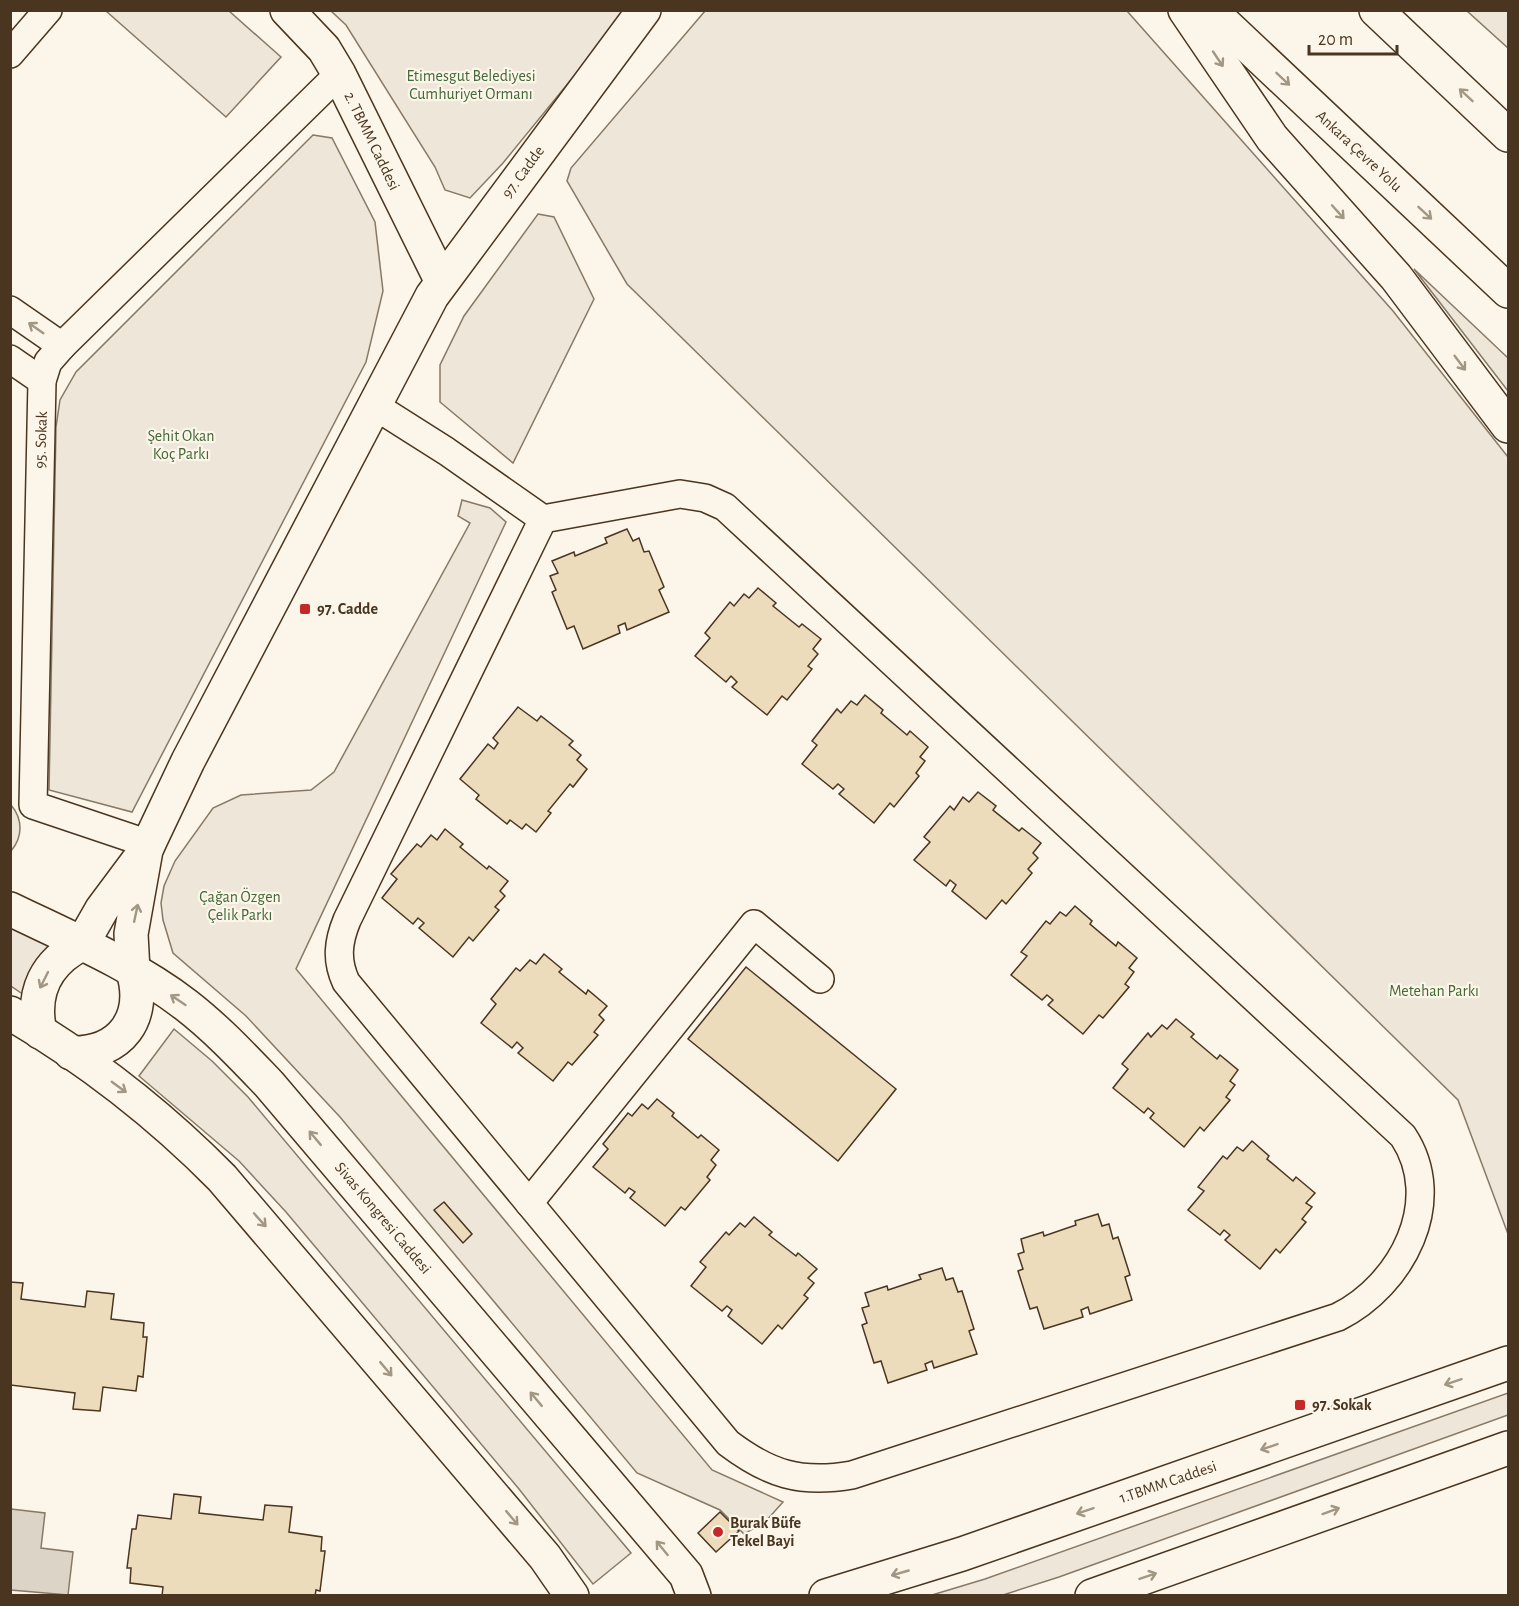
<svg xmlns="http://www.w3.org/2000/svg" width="1519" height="1606" viewBox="0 0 1519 1606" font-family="'Alegreya Sans',sans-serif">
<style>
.green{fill:#ede6d9;stroke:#887966;stroke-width:1.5}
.water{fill:#dcd4c6;stroke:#887966;stroke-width:1.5}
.building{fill:#ecdcbc;stroke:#4a3520;stroke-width:1.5}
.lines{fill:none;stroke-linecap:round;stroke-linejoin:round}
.minor-casing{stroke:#4a3520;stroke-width:30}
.tertiary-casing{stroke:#4a3520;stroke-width:36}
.secondary-casing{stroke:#4a3520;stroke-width:36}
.primary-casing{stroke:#4a3520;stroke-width:36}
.motorway-casing{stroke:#4a3520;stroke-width:36}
.minor{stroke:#fbf6e9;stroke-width:27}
.tertiary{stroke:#fbf6e9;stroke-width:33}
.secondary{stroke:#fbf6e9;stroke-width:33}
.primary{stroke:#fbf6e9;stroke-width:33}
.motorway{stroke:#fbf6e9;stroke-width:33}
.oneway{stroke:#a29684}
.poi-dot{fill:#c62828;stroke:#fbf6e9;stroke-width:2}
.labels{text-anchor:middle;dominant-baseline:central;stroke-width:4.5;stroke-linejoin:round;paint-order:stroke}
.park-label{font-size:16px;fill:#436837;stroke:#fbf6e9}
.street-label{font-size:16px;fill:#4a3520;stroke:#fbf6e9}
.poi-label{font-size:16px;font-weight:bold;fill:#4a3520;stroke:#fbf6e9;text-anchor:start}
</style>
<rect width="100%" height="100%" fill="#fbf6e9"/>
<g class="green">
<polygon points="106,11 229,11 281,57 226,117"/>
<polygon points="331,11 627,11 503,163 470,198 445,190 435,167 346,25"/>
<polygon points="705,11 1127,11 1393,311 1508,457 1508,1234 1458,1100 627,284 567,181 571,168"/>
<polygon points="1467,11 1508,11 1508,48"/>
<polygon points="313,135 332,138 375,222 383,291 366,362 132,812 49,790 56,427 60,400 76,372"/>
<polygon points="538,214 554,217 594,299 513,463 440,402 440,365 464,316"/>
<polygon points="1414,269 1508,358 1508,392 1508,391"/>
<polygon points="462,500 490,508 506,522 296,969 712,1470 783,1502 766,1521 744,1534 720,1510 637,1473 340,1117 246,1016 173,953 163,920 161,903 164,886 175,861 213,808 241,795 311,790 334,772 470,523 458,516"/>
<path d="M11,805C23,819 23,837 11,851Z"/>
<polygon points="10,926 50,946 24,995 11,986"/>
<polygon points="174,1029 212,1061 248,1097 631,1553 593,1584 519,1489 286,1212 239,1161 139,1076"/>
<polygon points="1508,1393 1508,1415 1059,1577 1003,1595 932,1595 985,1579"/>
</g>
<polygon class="water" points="11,1509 45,1513 41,1548 73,1552 68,1595 11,1590"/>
<g class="building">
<polygon points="627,529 633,541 639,538 644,552 649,551 664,587 659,590 669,612 627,630 625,623 618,626 620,633 583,649 574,626 567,629 552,592 556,590 550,576 558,573 552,561 574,552 575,556 607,543 605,538"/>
<polygon points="758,588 776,603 773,606 799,627 802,624 821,639 813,649 818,654 808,666 812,669 787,700 782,696 767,715 732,687 737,682 731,676 726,682 695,656 710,638 705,633 730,602 734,606 744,594 749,598"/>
<polygon points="865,695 883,710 881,713 907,735 910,731 928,747 920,757 925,761 916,773 919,776 894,807 890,803 874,823 839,794 844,789 838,784 833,789 802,764 817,745 812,741 837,709 841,713 851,701 857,705"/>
<polygon points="518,707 537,721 541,716 573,741 569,745 581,755 577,760 587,769 573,787 570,784 548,811 551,813 536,832 526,824 522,829 510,820 507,824 476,799 479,795 460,779 488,744 494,749 498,743 493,738"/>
<polygon points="978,792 996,806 993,810 1019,831 1022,828 1041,843 1033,853 1038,858 1028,869 1032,873 1006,904 1002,900 986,919 952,891 956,885 950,880 946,886 914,860 930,842 924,837 950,806 954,810 963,797 969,802"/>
<polygon points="445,829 463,844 460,847 487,869 489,866 508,881 500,891 505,896 495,907 499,910 473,941 469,937 453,957 419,928 424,923 418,918 413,924 382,898 397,879 391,874 417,844 421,847 431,835 437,840"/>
<polygon points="1075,906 1092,921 1090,924 1116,946 1118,942 1137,958 1129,968 1134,972 1125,984 1129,987 1103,1018 1099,1015 1083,1034 1048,1005 1053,1000 1047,995 1042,1000 1011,975 1027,956 1021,952 1046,921 1050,924 1060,912 1066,916"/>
<polygon points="544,954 562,969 559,972 586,994 588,990 607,1006 599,1015 604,1020 594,1032 598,1035 572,1065 568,1062 553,1081 518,1053 523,1048 517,1042 512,1048 481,1023 496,1004 491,999 516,968 520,971 530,960 536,964"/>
<polygon points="746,967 896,1089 838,1161 688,1039"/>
<polygon points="1176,1019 1194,1034 1191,1037 1217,1059 1220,1055 1238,1070 1230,1081 1235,1085 1226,1097 1230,1100 1204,1131 1200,1127 1184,1147 1150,1118 1154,1113 1148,1108 1144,1113 1113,1088 1128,1069 1122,1064 1148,1033 1151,1037 1162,1025 1167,1029"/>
<polygon points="657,1099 674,1113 672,1116 698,1138 701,1135 719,1150 711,1160 716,1165 707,1177 710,1180 685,1210 681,1207 665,1226 630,1198 635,1192 629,1188 625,1193 593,1167 608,1149 603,1144 628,1113 632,1116 642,1104 648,1109"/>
<polygon points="1252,1141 1269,1156 1267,1159 1293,1181 1296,1177 1315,1193 1306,1203 1312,1207 1302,1219 1306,1222 1280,1253 1276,1249 1260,1269 1225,1240 1230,1235 1224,1230 1220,1235 1188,1210 1204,1191 1198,1187 1223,1156 1227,1159 1237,1147 1243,1151"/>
<polygon points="444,1202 472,1234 463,1243 434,1210"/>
<polygon points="1098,1214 1102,1226 1109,1224 1113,1239 1118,1237 1130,1275 1125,1277 1132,1300 1090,1314 1088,1307 1081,1310 1083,1317 1044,1329 1037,1307 1030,1309 1018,1271 1023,1269 1018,1254 1024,1252 1021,1239 1043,1232 1044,1236 1076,1225 1075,1221"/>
<polygon points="754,1217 772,1232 769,1235 796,1256 798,1253 817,1269 808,1278 814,1283 804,1295 808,1298 782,1329 778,1325 762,1344 728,1316 732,1310 727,1306 722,1311 691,1286 706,1267 700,1262 726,1232 729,1235 740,1223 745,1227"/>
<polygon points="942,1268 946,1280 953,1278 958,1292 962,1291 974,1329 969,1331 977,1354 934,1368 932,1361 925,1364 927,1370 888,1383 881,1361 874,1363 862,1325 867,1323 862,1308 869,1306 865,1293 887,1286 888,1290 921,1279 919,1275"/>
<polygon points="10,1282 23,1283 21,1299 85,1307 87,1291 114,1294 111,1319 144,1323 143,1337 147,1337 143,1377 138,1376 136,1391 103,1387 100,1411 73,1409 75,1393 11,1385 10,1391"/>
<polygon points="174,1494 201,1497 199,1513 263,1520 265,1505 292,1507 289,1532 322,1537 321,1551 325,1551 320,1591 316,1590 315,1596 162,1596 163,1587 130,1583 131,1568 127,1568 132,1529 136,1529 138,1515 171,1519"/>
<polygon points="720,1512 739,1531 716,1552 698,1533"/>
</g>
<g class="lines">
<g class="minor-casing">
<g id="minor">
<polyline points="10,54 48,10"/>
<polyline points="10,310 62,346"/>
<polyline points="10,359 42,381"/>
<path d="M375,406L446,451L543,519L680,494L705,498L725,507L1403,1136C1446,1201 1402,1285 1338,1317L852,1475C800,1484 769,1474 728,1443L346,982C336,960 338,942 347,920L543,519"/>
<polyline points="149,844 33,805 42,381 48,362 62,346 339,74"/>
<polyline points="529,1203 754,924 820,979"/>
</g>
</g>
<g class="tertiary-casing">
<g id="tertiary">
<polyline points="287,10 324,49 339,74 442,282"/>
<polyline points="82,944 102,909 143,854"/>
<polyline points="133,971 131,934 146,850 151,839 188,761 432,296 644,10"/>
</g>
</g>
<g class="secondary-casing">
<g id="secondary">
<path d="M10,909C70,938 134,965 186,1005C217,1029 243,1057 269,1084L686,1575L694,1596"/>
<path d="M10,1013C88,1059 159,1114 222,1178L545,1557L572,1596"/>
<path d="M40,1032C31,992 46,962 82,944"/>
<path d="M71,1053C121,1054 147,1018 133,971"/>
</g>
</g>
<g class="primary-casing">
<g id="primary">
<polyline points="826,1596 962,1554 1508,1363"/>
<polyline points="1092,1596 1508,1448"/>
</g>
</g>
<g class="motorway-casing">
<g id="motorway">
<polyline points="1185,10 1272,138 1396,277 1508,426"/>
<polyline points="1210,10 1508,291"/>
<polyline points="1376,10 1508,135"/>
</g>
</g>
<use href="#minor" class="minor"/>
<use href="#tertiary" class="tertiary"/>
<use href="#secondary" class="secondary"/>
<use href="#primary" class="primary"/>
<use href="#motorway" class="motorway"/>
</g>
<defs><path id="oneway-shaft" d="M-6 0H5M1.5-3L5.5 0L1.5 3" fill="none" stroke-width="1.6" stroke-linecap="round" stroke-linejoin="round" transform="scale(1.5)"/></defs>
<g class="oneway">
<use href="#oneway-shaft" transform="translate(1218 59) rotate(56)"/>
<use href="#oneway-shaft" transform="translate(1283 79) rotate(43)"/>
<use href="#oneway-shaft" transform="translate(1466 95) rotate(-137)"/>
<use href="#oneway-shaft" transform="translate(1338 212) rotate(48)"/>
<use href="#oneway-shaft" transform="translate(1425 213) rotate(43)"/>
<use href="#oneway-shaft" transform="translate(36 328) rotate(-145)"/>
<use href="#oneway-shaft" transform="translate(1460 363) rotate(53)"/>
<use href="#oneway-shaft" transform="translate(136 913) rotate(-78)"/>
<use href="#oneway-shaft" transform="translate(44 980) rotate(117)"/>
<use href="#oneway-shaft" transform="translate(178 1000) rotate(-146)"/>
<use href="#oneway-shaft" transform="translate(119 1087) rotate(36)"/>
<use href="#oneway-shaft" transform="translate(315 1138) rotate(-130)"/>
<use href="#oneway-shaft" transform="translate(260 1220) rotate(48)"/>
<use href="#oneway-shaft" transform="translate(386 1369) rotate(50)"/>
<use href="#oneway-shaft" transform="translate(1453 1382) rotate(161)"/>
<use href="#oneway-shaft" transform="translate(536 1399) rotate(-130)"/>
<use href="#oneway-shaft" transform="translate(1269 1447) rotate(161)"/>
<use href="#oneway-shaft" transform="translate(1085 1511) rotate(161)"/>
<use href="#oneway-shaft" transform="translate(1331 1511) rotate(-20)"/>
<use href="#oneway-shaft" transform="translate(512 1518) rotate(50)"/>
<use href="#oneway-shaft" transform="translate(662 1548) rotate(-129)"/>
<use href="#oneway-shaft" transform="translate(900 1573) rotate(164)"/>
<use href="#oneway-shaft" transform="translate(1148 1576) rotate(-19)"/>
</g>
<g class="poi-dot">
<rect x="299" y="603" width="12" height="12" rx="3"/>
<rect x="1294" y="1399" width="12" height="12" rx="3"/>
<circle cx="718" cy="1532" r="6"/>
</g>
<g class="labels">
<g class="park-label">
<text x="471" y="76">Etimesgut Belediyesi<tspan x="471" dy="18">Cumhuriyet Ormanı</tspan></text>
<text x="181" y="436">Şehit Okan<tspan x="181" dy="18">Koç Parkı</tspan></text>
<text x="240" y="897">Çağan Özgen<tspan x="240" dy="18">Çelik Parkı</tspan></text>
<text x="1434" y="991">Metehan Parkı</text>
</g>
<g class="street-label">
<text transform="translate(372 141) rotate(64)">2. TBMM Caddesi</text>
<text transform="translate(1359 151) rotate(43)">Ankara Çevre Yolu</text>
<text transform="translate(523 172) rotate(-54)">97. Cadde</text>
<text transform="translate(41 440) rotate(-88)">95. Sokak</text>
<text transform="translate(383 1218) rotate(50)">Sivas Kongresi Caddesi</text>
<text transform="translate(1168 1482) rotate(-19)">1.TBMM Caddesi</text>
</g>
<g class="poi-label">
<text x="317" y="609">97. Cadde</text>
<text x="1312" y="1405">97. Sokak</text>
<text x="730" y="1523">Burak Büfe<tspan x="730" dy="18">Tekel Bayi</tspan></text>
</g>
</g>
<rect width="1519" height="1606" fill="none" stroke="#4a3520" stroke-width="24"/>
<path d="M1309 45v9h88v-9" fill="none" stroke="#4a3520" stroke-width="3"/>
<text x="1318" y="45" font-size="18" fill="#4a3520" stroke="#fbf6e9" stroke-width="4.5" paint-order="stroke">20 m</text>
</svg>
